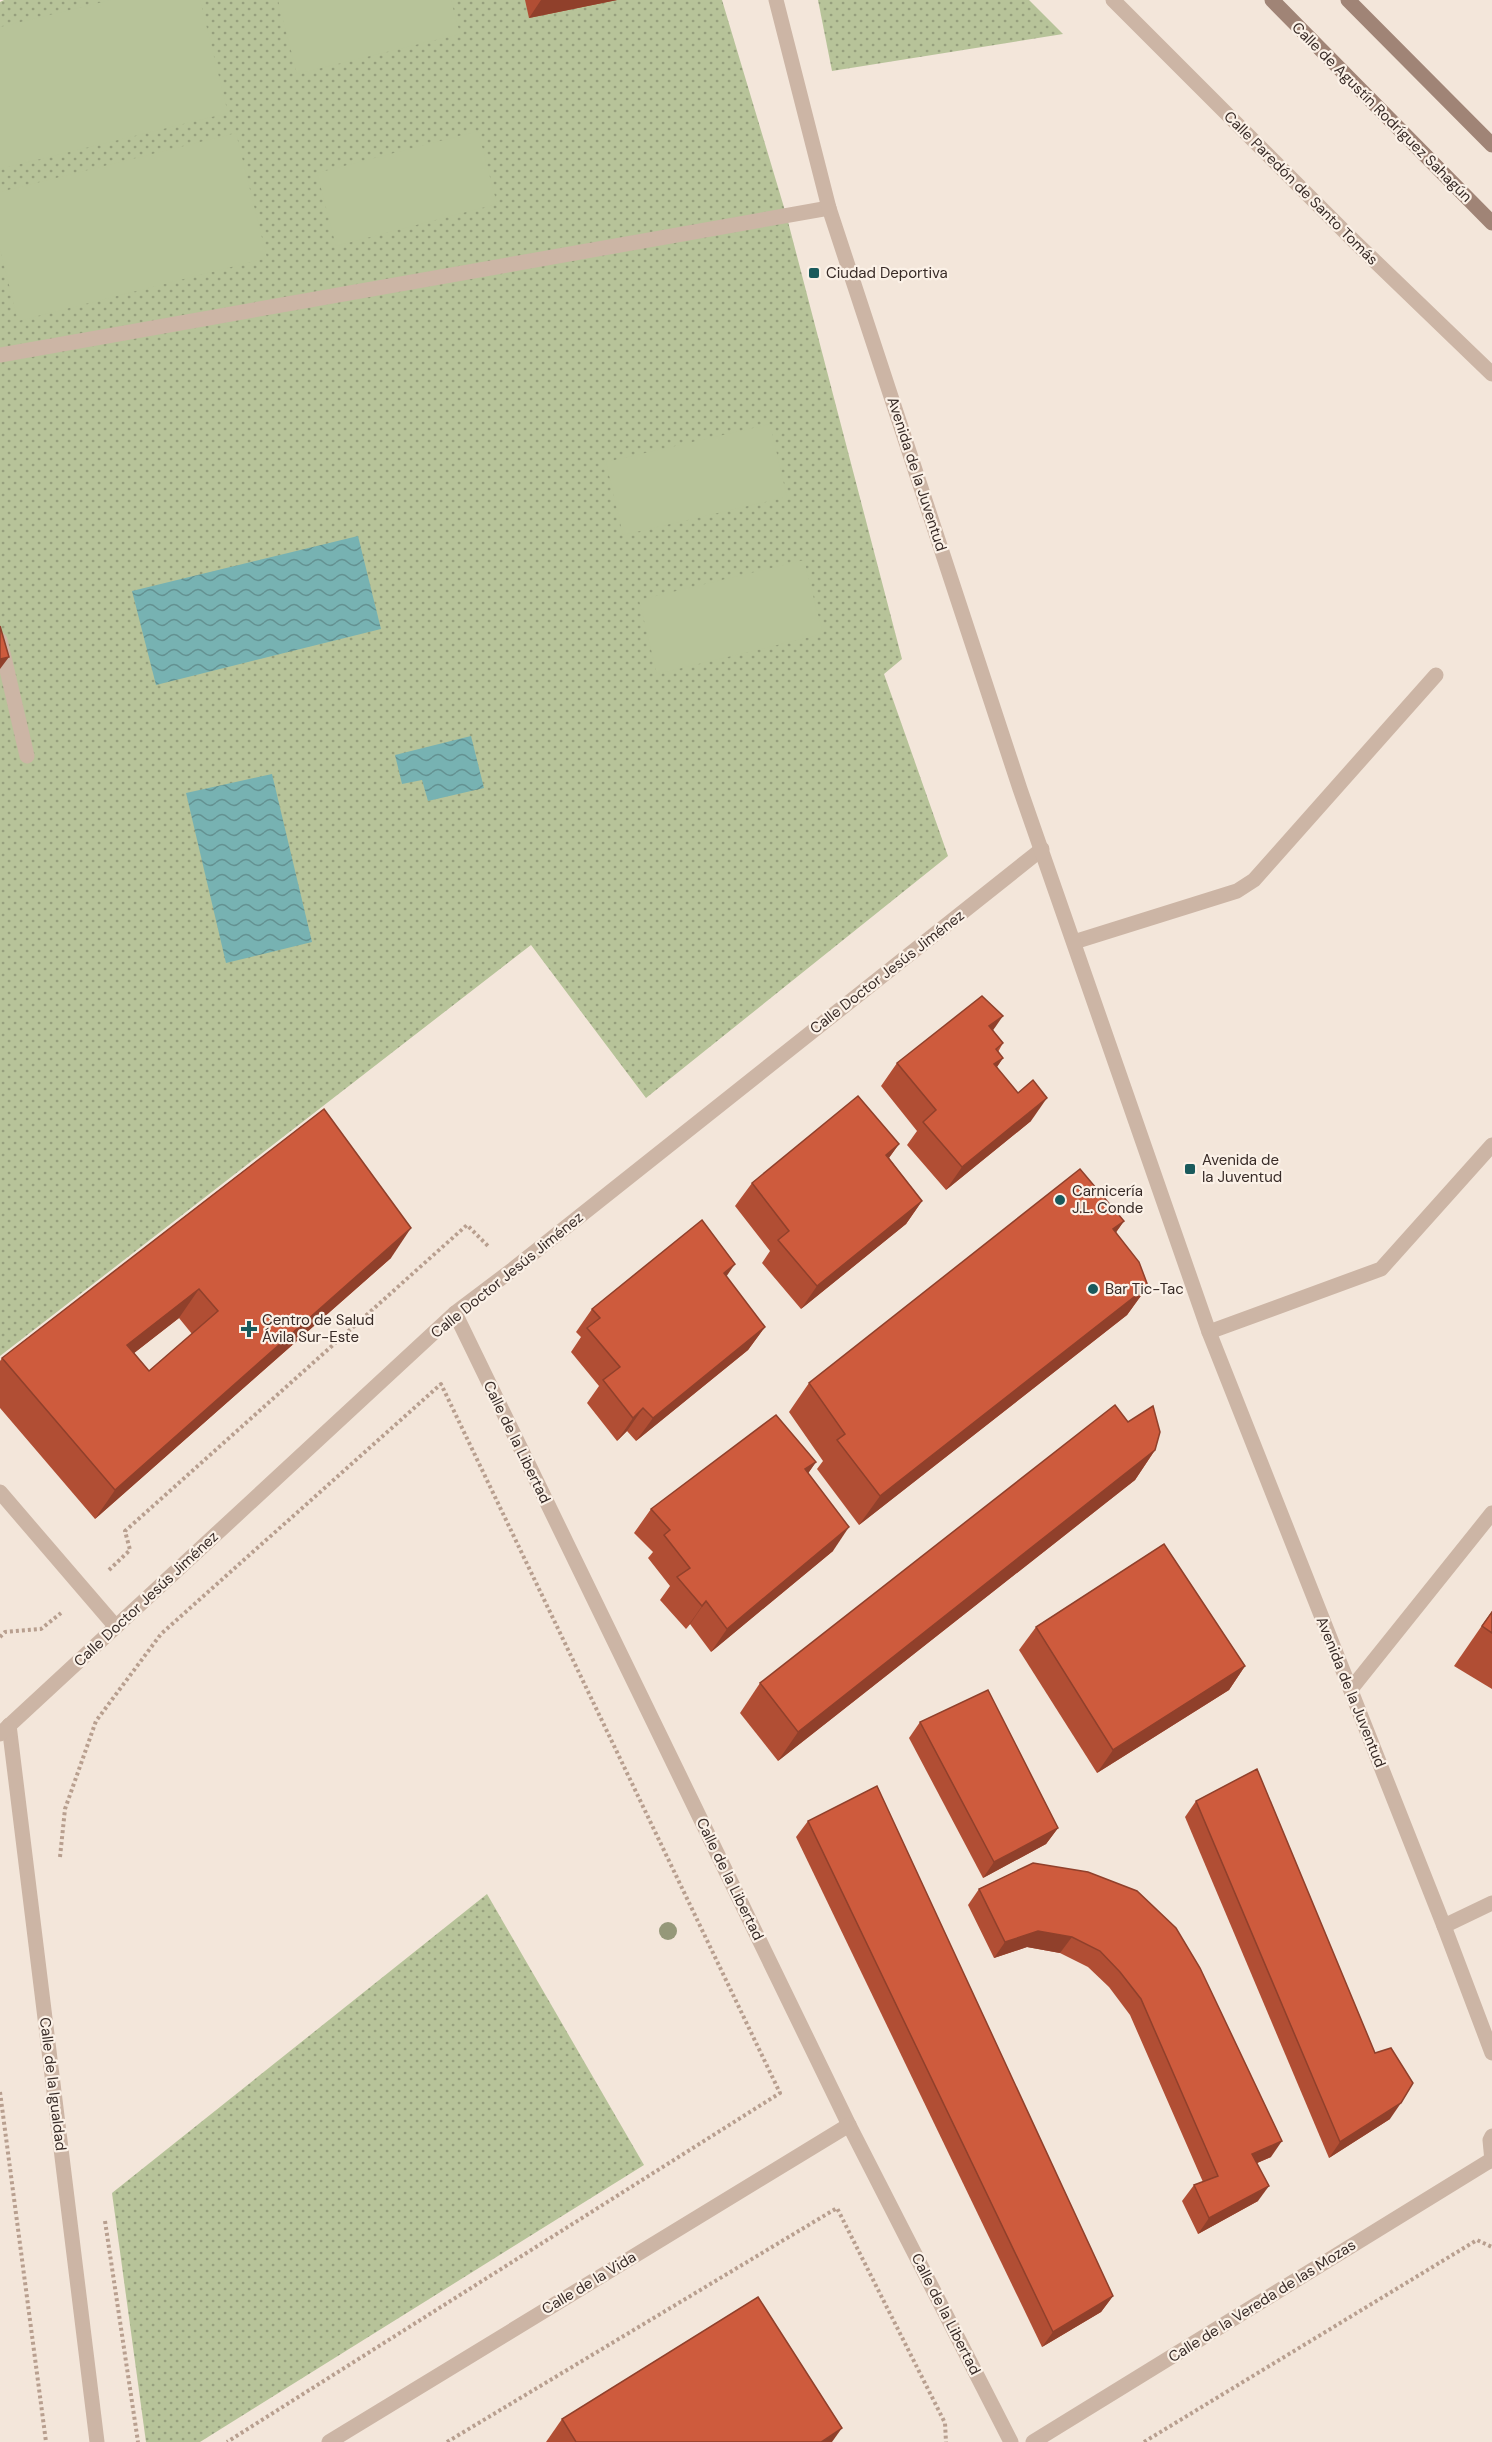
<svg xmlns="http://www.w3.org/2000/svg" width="1492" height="2442" viewBox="0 0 1492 2442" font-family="'DM Sans',sans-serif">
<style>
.grass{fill:url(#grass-dots)}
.garden{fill:#b7c399}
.water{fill:url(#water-waves)}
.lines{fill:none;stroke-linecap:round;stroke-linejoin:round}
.path{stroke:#b89f8f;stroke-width:4;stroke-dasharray:3 3;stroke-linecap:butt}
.service{stroke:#ccb5a5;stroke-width:15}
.minor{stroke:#ccb5a5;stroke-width:15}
.tertiary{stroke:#ccb5a5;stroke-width:15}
.secondary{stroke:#a08476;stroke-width:15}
.tree{fill:#959879}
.wall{fill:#b14e34;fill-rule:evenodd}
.shaded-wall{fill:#90402b}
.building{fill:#ce5b3d;stroke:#90402b;stroke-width:1.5;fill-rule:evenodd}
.poi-dot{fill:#195a5c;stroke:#fbf1e7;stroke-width:2}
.labels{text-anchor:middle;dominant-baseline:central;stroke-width:4.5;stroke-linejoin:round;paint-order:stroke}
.street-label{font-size:15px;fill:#382b27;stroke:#fbf1e7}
.poi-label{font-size:15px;fill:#382b27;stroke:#fbf1e7;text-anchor:start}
</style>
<defs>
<pattern id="grass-dots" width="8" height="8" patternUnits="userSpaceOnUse" patternTransform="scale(1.5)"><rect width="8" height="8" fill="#b7c399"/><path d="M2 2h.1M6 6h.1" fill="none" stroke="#969f7d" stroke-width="1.8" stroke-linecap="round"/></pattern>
<pattern id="water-waves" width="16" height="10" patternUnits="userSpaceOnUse" patternTransform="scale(1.5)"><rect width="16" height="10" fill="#77b2b2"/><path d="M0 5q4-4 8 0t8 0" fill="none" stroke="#639191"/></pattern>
</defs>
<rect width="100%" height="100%" fill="#f3e6da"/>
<g class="grass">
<polygon points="4,0 722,0 786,214 902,659 884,674 948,856 646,1098 531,945 0,1356 0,2"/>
<polygon points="818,0 1029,0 1063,34 832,71"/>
<polygon points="487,1894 644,2165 200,2442 146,2442 112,2193"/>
</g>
<g class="garden">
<polygon points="111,0 200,0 228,113 0,169 0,27"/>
<polygon points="278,0 451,0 460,34 297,74"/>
<polygon points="478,131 497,204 336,246 317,173"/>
<polygon points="236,133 267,258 18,321 0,249 0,192"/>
<polygon points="770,424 787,497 623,535 606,462"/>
<polygon points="804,560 823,634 657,674 639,600"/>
</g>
<g class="water">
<polygon points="358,536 381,629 156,685 132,591"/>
<polygon points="471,736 484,788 428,801 422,780 402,784 395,755"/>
<polygon points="272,774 312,942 226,963 186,793"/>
</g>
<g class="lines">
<g class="path">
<polyline points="109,1570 130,1550 125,1531 467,1225 489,1247"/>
<polyline points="0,1637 5,1632 41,1629 61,1613"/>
<polyline points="60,1857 65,1809 96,1721 161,1634 441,1384 780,2093 227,2442"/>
<polyline points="0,2092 46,2442"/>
<polyline points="105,2221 138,2442"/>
<polyline points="447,2442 837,2208 945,2423 946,2442"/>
<polyline points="1144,2442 1477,2240 1492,2247"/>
</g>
<g class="service">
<polyline points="0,355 829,208"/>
<polyline points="0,640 27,756"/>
<polyline points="0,1492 116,1627"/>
<polyline points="1444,1926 1492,1903"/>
</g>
<g class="minor">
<polyline points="1113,0 1355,242 1492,374"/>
<polyline points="1074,942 1237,891 1254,880 1436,675"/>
<polyline points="455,1313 849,2125 1011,2442"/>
<polyline points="1209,1332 1381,1269 1492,1145"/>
<polyline points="1351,1689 1492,1513"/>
<polyline points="9,1725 97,2442"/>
<polyline points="0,1734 455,1313 512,1270 1042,849"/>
<polyline points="329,2442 849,2125"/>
</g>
<g class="tertiary">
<polyline points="776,0 829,208 1020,789 1209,1332 1444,1926 1492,2053"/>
<polyline points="1492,2136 1490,2140 1492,2161"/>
<polyline points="1033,2442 1491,2160"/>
</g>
<g class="secondary">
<polyline points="1272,0 1492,223"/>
<polyline points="1348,0 1492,145"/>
</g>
</g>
<circle class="tree" cx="668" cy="1931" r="9"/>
<g class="wall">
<polygon points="525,0 617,0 529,18"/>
<polygon points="993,1030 1003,1043 998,1052 1003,1058 997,1067 1031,1121 946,1190 907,1145 917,1131 881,1086 897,1063"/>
<path d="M324,1109L391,1258L95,1519L0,1408V1361L2,1358ZM179,1318L192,1334L149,1371L134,1353Z"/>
<polygon points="899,1144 889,1158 922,1201 906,1224 801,1309 762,1263 770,1251 735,1206 752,1183"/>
<polygon points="1124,1221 1116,1232 1148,1286 1127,1315 859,1525 817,1469 823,1461 789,1412 809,1383"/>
<polygon points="726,1277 765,1327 748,1350 636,1441 627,1431 617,1441 587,1403 599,1386 571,1352 581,1337 576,1332 592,1309"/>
<polygon points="1128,1422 1155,1450 1135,1480 778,1761 740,1713 760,1683"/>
<polygon points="816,1462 808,1473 833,1551 711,1652 690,1624 686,1629 660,1600 670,1586 648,1558 653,1552 634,1533 651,1509"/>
<polygon points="1492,1611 1492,1689 1454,1666"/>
<polygon points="1036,1627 1245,1666 1229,1690 1097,1773 1019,1650"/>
<polygon points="920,1722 1058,1828 1046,1844 983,1878 909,1738"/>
<polygon points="1196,1801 1375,2053 1390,2119 1329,2158 1185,1817"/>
<polygon points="808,1821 1113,2296 1101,2312 1042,2347 796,1837"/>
<polygon points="1033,1863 1271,2157 1257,2163 1258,2201 1198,2234 1182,2201 1194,2185 1203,2182 1130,2015 1109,1987 1088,1967 1060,1953 1027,1947 994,1958 968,1905 979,1889"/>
<polygon points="562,2419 832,2442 546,2442"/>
</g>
<g class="shaded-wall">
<polygon points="541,0 617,0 529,18"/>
<polygon points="9,657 0,669 0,659"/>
<polygon points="1003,1016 987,1039 989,1026"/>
<polygon points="1003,1058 987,1081 994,1064"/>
<polygon points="1047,1098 1031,1121 946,1190 962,1167"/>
<polygon points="899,1144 882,1167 886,1155"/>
<polygon points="922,1201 906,1224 801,1309 817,1286"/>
<polygon points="1124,1221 1103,1251 1113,1229"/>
<polygon points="411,1228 391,1258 95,1519 115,1490"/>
<polygon points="735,1264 719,1287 724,1273"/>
<polygon points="1148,1286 1127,1315 859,1525 880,1496"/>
<polygon points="199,1289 179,1318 106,1375 127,1345"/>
<polygon points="765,1327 748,1350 636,1441 653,1418"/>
<polygon points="643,1408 627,1431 617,1441 633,1418"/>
<polygon points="1155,1450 1135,1480 778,1761 798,1732"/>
<polygon points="816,1462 800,1485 805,1469"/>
<polygon points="849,1527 833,1551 711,1652 727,1629"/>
<polygon points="706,1601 690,1624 686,1629 702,1606"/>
<polygon points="1245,1666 1229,1690 1097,1773 1113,1750"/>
<polygon points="1058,1828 1046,1844 983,1878 994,1862"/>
<polygon points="1038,1931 1072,1937 1060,1953 1027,1947 994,1958 1005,1942"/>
<polygon points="1401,2103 1390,2119 1329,2158 1340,2142"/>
<polygon points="1282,2141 1271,2157 1241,2170 1252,2154"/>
<polygon points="1269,2186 1258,2201 1198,2234 1209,2218"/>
<polygon points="1113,2296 1101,2312 1042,2347 1053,2332"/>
<polygon points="842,2428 832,2442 821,2442"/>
</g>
<g class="building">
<polygon points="0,626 9,657 0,659"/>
<polygon points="982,996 1003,1016 989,1026 1003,1043 996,1049 1003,1058 994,1064 1018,1093 1033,1080 1047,1098 962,1167 923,1122 936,1110 897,1063"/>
<polygon points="858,1096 899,1144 886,1155 922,1201 817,1286 778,1240 789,1231 752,1183"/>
<path d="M324,1109L411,1228L115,1490L2,1358ZM199,1289L218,1311L149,1371L127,1345Z"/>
<polygon points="1080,1169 1124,1221 1113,1229 1139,1262 1148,1286 880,1496 837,1440 845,1434 809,1383"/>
<polygon points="702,1220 735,1264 724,1273 765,1327 653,1418 643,1408 633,1418 603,1380 620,1367 587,1328 600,1318 592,1309"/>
<polygon points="1115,1405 1128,1422 1153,1406 1160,1432 1155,1450 798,1732 760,1683"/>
<polygon points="776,1415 816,1462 805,1469 849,1527 727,1629 706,1601 702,1606 677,1577 690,1568 664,1535 670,1530 651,1509"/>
<polygon points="1164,1544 1245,1666 1113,1750 1036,1627"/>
<polygon points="1492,1612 1492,1633 1482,1626"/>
<polygon points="988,1690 1058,1828 994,1862 920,1722"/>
<polygon points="1257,1769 1375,2053 1391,2048 1413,2083 1401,2103 1340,2142 1196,1801"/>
<polygon points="877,1786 1113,2296 1053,2332 808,1821"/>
<polygon points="1033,1863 1088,1872 1137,1891 1176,1928 1200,1968 1282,2141 1252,2154 1269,2186 1209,2218 1194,2185 1218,2176 1141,1999 1120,1972 1100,1951 1072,1937 1038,1931 1005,1942 979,1889"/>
<polygon points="758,2297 842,2428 821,2442 576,2442 562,2419"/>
</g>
<g class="poi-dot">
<rect x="808" y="267" width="12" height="12" rx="3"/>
<rect x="1184" y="1163" width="12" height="12" rx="3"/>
<circle cx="1060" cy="1200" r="6"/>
<circle cx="1093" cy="1289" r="6"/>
<path d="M246 1320h6v6h6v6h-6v6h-6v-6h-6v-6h6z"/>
</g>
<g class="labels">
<g class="street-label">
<text transform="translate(1382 112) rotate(45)">Calle de Agustín Rodríguez Sahagún</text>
<text transform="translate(1301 188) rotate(45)">Calle Paredón de Santo Tomás</text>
<text transform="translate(917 474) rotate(72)">Avenida de la Juventud</text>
<text transform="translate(887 972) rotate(-38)">Calle Doctor Jesús Jiménez</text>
<text transform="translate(507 1275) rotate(-39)">Calle Doctor Jesús Jiménez</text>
<text transform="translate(517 1442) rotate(64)">Calle de la Libertad</text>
<text transform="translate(146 1599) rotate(-43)">Calle Doctor Jesús Jiménez</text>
<text transform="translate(1351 1692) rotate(68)">Avenida de la Juventud</text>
<text transform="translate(730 1879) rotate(64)">Calle de la Libertad</text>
<text transform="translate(53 2084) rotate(83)">Calle de la Igualdad</text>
<text transform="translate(589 2283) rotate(-31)">Calle de la Vida</text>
<text transform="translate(1262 2301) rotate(-32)">Calle de la Vereda de las Mozas</text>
<text transform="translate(946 2314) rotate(63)">Calle de la Libertad</text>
</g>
<g class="poi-label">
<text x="826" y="273">Ciudad Deportiva</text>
<text x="1202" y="1160">Avenida de<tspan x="1202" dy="17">la Juventud</tspan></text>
<text x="1072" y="1191">Carnicería<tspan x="1072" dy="17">J.L. Conde</tspan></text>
<text x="1105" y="1289">Bar Tic-Tac</text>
<text x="262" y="1320">Centro de Salud<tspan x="262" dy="17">Ávila Sur-Este</tspan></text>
</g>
</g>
</svg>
